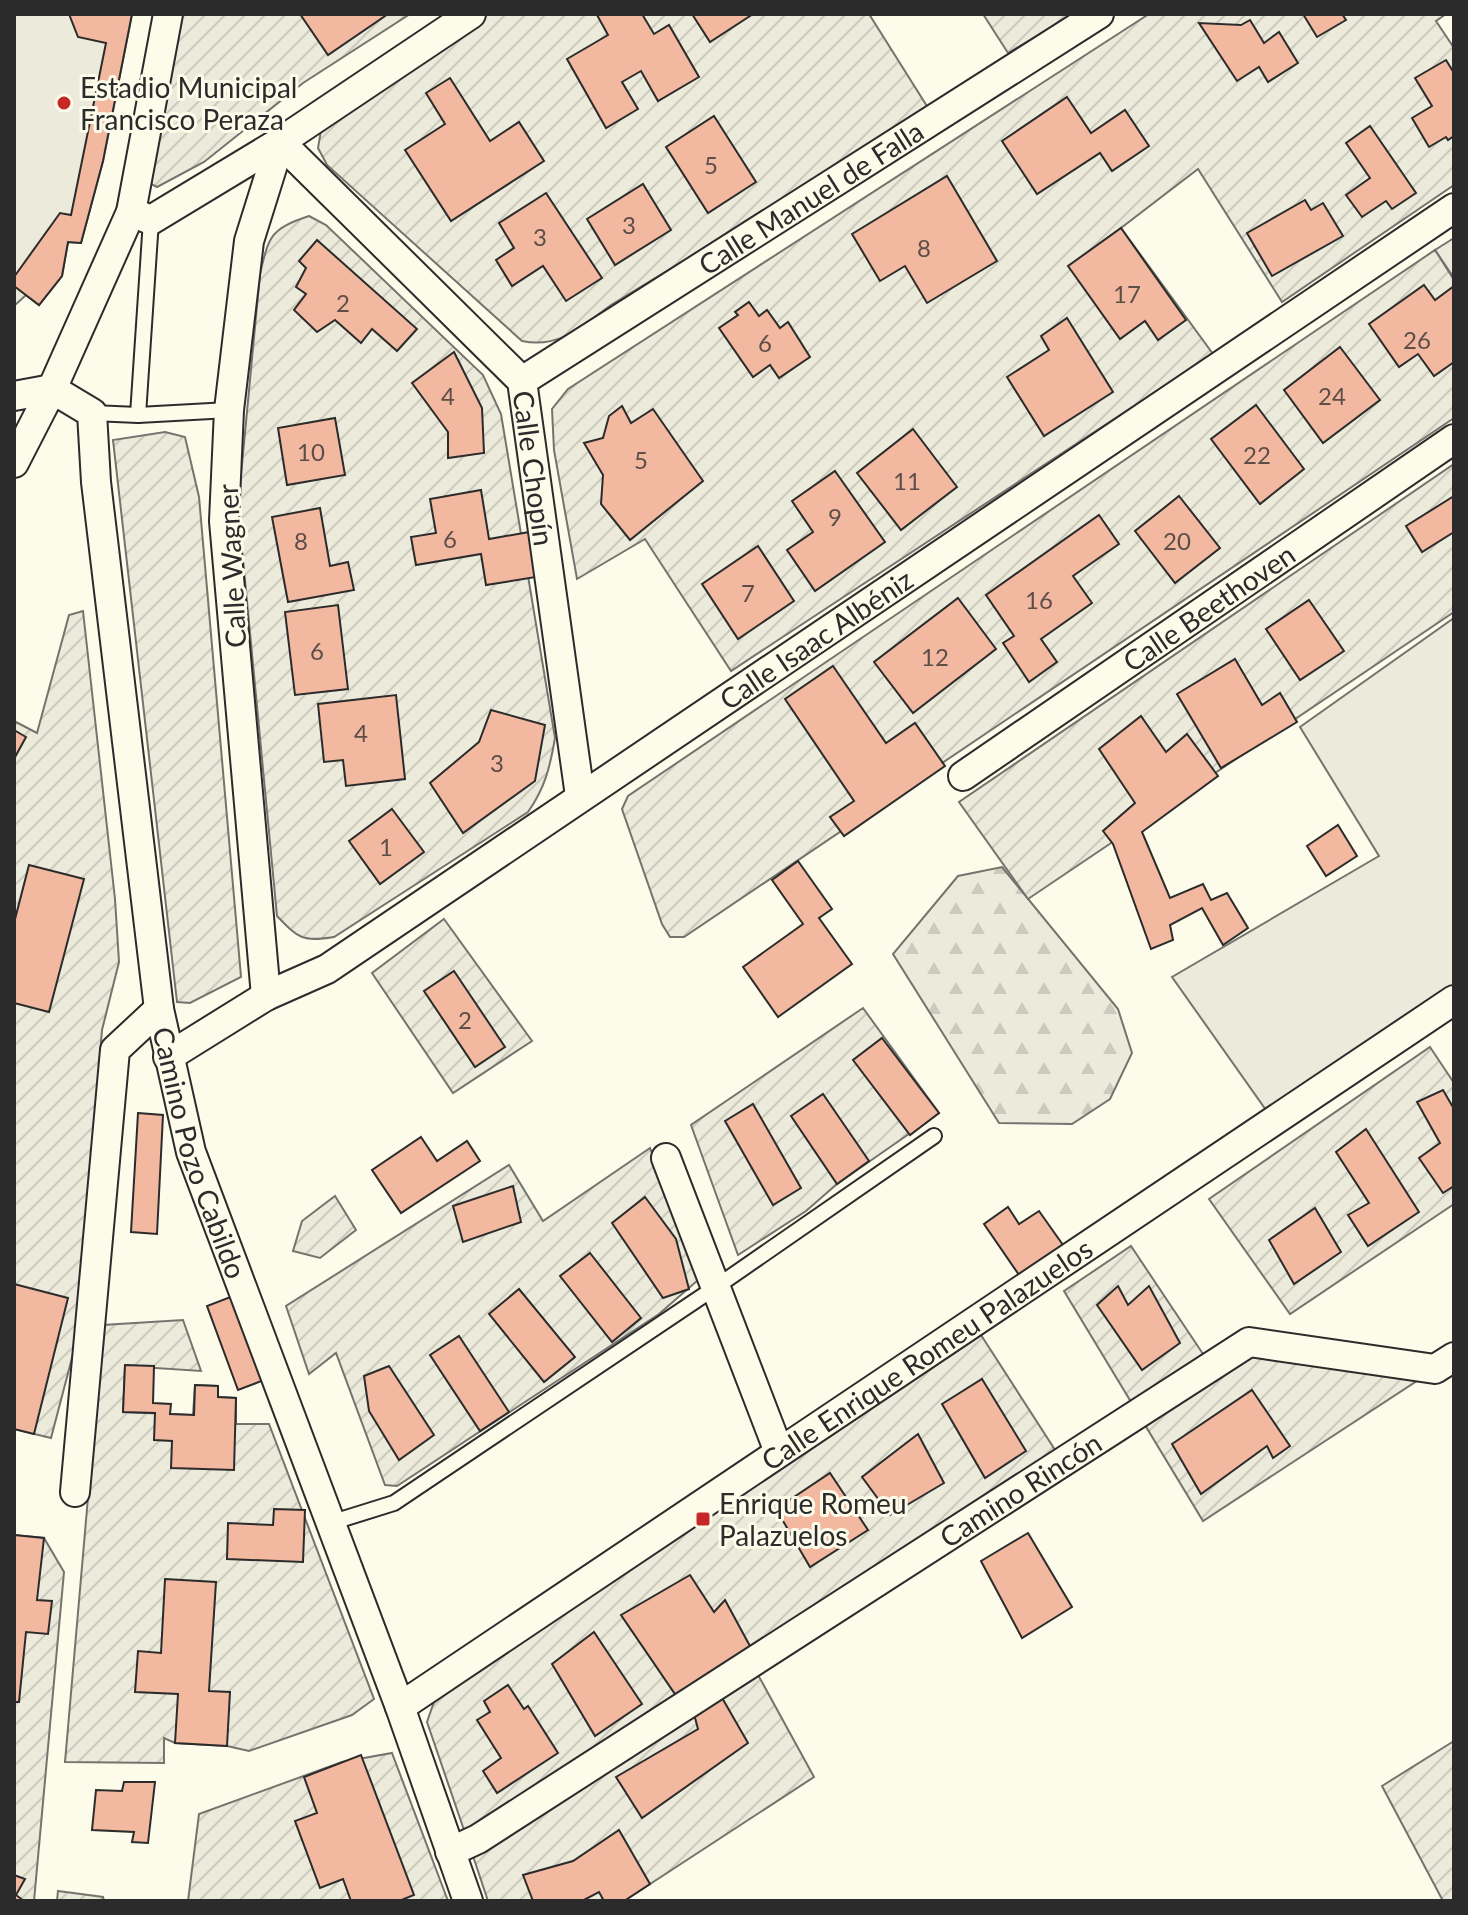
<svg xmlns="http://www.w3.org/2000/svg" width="1468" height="1915" viewBox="0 0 1468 1915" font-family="Lato,sans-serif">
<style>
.forest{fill:url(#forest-firs);stroke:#74746e;stroke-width:2}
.park{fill:#ecebdb;stroke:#74746e;stroke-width:2}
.garden{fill:url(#garden-furrows);stroke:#74746e;stroke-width:2}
.building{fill:#f2b8a0;stroke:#2b2b2b;stroke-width:2}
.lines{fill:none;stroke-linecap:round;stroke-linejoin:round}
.service-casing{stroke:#2b2b2b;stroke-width:18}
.minor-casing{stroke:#2b2b2b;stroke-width:32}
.service{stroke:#fdfbea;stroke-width:14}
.minor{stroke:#fdfbea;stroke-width:28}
.poi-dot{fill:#c62828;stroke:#fdfbea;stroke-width:3}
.labels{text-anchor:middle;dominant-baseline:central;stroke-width:6;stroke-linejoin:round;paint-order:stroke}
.number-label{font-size:24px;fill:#5d4e48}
.poi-label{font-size:28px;fill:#2b2b2b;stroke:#fdfbea;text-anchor:start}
.street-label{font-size:28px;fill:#2b2b2b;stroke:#fdfbea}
</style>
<defs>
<pattern id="forest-firs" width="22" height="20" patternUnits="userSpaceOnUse" patternTransform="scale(2)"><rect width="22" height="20" fill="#ecebdb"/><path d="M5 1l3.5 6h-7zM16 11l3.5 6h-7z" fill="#cbcabc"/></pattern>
<pattern id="garden-furrows" width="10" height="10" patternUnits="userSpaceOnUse" patternTransform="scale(2)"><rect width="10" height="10" fill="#ecebdb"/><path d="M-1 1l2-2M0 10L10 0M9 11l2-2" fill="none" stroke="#cbcabc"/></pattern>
</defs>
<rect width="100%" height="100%" fill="#fdfbea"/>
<polygon class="forest" points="1002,867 1118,1009 1132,1053 1110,1099 1072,1124 999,1123 893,954 958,876"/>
<g class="park">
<polygon points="14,14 132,14 103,161 81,243 68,242 62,276 39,305 26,295 14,306"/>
<polygon points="1454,238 1454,278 1435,250"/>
<polygon points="1454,618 1454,1000 1273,1120 1172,977 1379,856 1300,727"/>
</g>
<g class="garden">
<polygon points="179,14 410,14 303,83 204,162 157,187 147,182"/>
<path d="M486,14H869L930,111L611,305C582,326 560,349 522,341L327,165L318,148L321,130L363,96Z"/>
<polygon points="983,14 1076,14 1008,53"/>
<polygon points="1149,14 1446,14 1436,21 1454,48 1454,185 1282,302 1198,169 1121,228 1213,354 731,671 645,539 577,579 554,450 552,409 568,389"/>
<path d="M309,216L326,225L483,375L501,414L555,738C550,767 545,788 528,812L334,937C303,942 299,939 277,916L238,507L260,274C269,236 270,229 309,216Z"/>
<polygon points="1435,250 1454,280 1454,418 684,937 670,937 662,924 622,809 628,796"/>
<polygon points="165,432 185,437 199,497 241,977 190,1003 177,1002 113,440"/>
<polygon points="1454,464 1454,612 1028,899 959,802"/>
<polygon points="83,611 115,899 119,962 102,1030 78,1335 51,1438 14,1429 14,721 37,733 69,615"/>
<polygon points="444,919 532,1041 453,1093 372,973"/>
<polygon points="863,1008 939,1113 837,1184 806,1211 738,1255 691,1125"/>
<polygon points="1430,1047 1454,1083 1454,1204 1290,1314 1209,1199"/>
<polygon points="650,1148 698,1280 659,1314 397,1486 385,1485 336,1353 309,1374 286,1306 509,1165 543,1221"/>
<polygon points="335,1196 356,1230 320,1258 293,1251 302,1221"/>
<polygon points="1131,1246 1211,1366 1249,1342 1435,1369 1203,1521 1064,1291"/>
<polygon points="183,1320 201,1371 125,1366 123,1412 193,1415 195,1385 218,1386 218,1397 236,1398 236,1424 269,1424 374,1699 352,1715 249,1751 227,1746 175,1743 164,1738 164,1763 65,1762 103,1325"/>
<polygon points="981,1335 1057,1453 478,1826 464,1830 427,1722 435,1699"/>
<polygon points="14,1535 44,1538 64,1572 34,1901 14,1901"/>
<polygon points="757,1673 814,1777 624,1901 488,1901 473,1856"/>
<polygon points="1454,1741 1454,1901 1443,1901 1382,1786"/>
<polygon points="392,1753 448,1901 188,1901 199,1814 342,1762"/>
<polygon points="58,1891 103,1897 104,1901 57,1901"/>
</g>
<g class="building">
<polygon points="69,14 132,14 103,161 81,243 68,242 62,276 39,305 14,286 14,277 60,213 71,215 106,43 78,37"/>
<polygon points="300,14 388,14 328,55"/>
<polygon points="599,14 642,14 654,34 669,25 699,77 658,101 641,71 622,82 638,109 606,128 567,59 608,35 597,15"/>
<polygon points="692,14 753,14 710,42"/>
<polygon points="1303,14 1342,14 1346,20 1317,37"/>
<polygon points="1250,20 1264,43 1279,32 1298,63 1268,82 1259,67 1237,81 1199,23 1241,25"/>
<polygon points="1446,60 1454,73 1454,136 1448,140 1446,137 1429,147 1412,118 1432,106 1415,78"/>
<polygon points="450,78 490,141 519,122 544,161 451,221 405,150 445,124 426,93"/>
<polygon points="1067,97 1091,133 1125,110 1149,146 1112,171 1100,153 1037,194 1002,141"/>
<polygon points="714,116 756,182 708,213 666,147"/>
<polygon points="1370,126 1416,193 1392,209 1386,201 1362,217 1346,195 1370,178 1346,143"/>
<polygon points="947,176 997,261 927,303 905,266 880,281 852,234"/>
<polygon points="643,184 671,230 615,265 587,219"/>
<polygon points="546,193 602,278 566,301 543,266 512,286 496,260 514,248 499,223"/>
<polygon points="1305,200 1311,210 1323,203 1343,236 1272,276 1247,233"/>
<polygon points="1121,228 1186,320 1158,340 1145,321 1120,339 1068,266"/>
<polygon points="317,240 417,329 397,351 372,329 361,343 335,320 317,332 294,310 306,294 296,287 306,268 299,261"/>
<polygon points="1424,285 1435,300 1454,286 1454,362 1434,376 1418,354 1399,367 1369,324"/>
<polygon points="749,302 759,316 767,310 780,328 788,322 810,357 779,378 770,365 753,377 719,328 738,315 735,312"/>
<polygon points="1067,318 1113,392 1044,436 1007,377 1049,350 1041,336"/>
<polygon points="1340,347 1380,400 1323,443 1284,390"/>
<polygon points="454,352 482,408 484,453 448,458 448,432 412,383"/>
<polygon points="1256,405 1304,469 1260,504 1211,439"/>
<polygon points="622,406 631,423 653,409 703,481 630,540 601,504 603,475 584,443 603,438 609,416"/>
<polygon points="335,418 345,475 287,485 278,428"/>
<polygon points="913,429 957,487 901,530 857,473"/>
<polygon points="835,471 885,542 815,591 787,550 813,532 792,501"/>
<polygon points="481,490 489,539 535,531 542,576 486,585 481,554 416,565 411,537 436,533 430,499"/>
<polygon points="1179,496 1220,548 1175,583 1135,531"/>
<polygon points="1454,496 1454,532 1422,552 1406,526"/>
<polygon points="320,508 330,566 348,562 354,590 288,602 272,517"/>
<polygon points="1099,515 1119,544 1073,576 1092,603 1041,639 1057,662 1029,682 1003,643 1014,636 986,595"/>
<polygon points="758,546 794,601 738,639 702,584"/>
<polygon points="958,598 996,649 913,713 874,662"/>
<polygon points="1309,600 1344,651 1300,680 1266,629"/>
<polygon points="338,605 348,689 295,695 285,612"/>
<polygon points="1235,659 1262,705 1280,693 1297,722 1221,768 1177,694"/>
<polygon points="833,666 886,743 915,723 945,766 844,836 830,817 854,801 785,699"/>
<polygon points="396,695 405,779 346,786 343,760 324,762 318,704"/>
<polygon points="491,710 545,725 535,781 463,833 430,783 479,742"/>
<polygon points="1141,716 1166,752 1187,734 1218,776 1142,832 1170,898 1203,884 1211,900 1227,893 1248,928 1223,945 1202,908 1170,925 1173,940 1151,949 1113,844 1103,831 1135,803 1099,749"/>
<polygon points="14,730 26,737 14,759"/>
<polygon points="392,809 424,852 380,884 349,841"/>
<polygon points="1338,825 1357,856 1326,876 1307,846"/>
<polygon points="798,861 832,909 819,918 852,964 778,1017 743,967 803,924 772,880"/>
<polygon points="29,865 84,879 49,1012 14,1003 14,923"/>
<polygon points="454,971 505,1047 475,1067 424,991"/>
<polygon points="882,1038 939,1113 910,1135 853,1060"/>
<polygon points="1443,1090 1454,1109 1454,1186 1443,1193 1419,1158 1440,1143 1417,1102"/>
<polygon points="823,1094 869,1161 837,1184 791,1116"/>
<polygon points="753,1104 801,1188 773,1205 725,1121"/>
<polygon points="138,1113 163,1115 157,1234 131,1232"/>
<polygon points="1366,1129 1419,1212 1368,1246 1348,1215 1369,1203 1336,1152"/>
<polygon points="421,1137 437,1161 467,1141 480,1161 401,1213 372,1170"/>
<polygon points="513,1186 521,1222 463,1242 453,1206"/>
<polygon points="645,1197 676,1239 689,1289 663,1298 612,1223"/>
<polygon points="1008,1207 1019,1224 1039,1211 1063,1245 1019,1275 984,1224"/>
<polygon points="1315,1208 1341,1252 1294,1284 1269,1240"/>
<polygon points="590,1253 641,1318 612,1342 560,1276"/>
<polygon points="14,1284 68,1298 34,1434 14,1429"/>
<polygon points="1118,1286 1128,1305 1149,1286 1180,1343 1142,1370 1097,1305"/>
<polygon points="519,1289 575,1357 544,1382 489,1314"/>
<polygon points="233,1296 264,1380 238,1390 207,1306"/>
<polygon points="459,1336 509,1412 480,1431 430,1355"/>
<polygon points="125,1365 154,1366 153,1403 171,1404 170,1414 194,1415 195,1385 218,1386 218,1397 236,1398 234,1470 171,1468 172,1441 154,1440 155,1413 123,1412"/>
<polygon points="389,1366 434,1435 399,1460 369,1411 364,1376"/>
<polygon points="982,1379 1026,1451 985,1478 942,1404"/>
<polygon points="1252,1390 1290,1446 1273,1458 1267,1446 1201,1494 1172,1444"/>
<polygon points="918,1434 944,1483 890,1515 862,1477"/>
<polygon points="830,1473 868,1530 810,1567 776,1509"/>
<polygon points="274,1509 305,1510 303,1562 227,1559 228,1523 273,1525"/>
<polygon points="1028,1533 1072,1607 1022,1638 981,1561"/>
<polygon points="14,1535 44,1538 37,1600 52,1601 48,1634 26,1632 19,1702 14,1702"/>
<polygon points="690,1575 714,1612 725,1600 751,1648 677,1697 621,1615"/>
<polygon points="165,1579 216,1582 209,1691 230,1692 227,1746 175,1743 178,1694 135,1692 138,1651 161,1653"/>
<polygon points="594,1632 642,1704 595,1736 552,1664"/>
<polygon points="508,1685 524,1709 528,1706 558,1753 497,1793 483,1771 501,1758 477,1720 490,1712 484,1701"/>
<polygon points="721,1696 748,1743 642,1818 616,1777 698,1729 694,1714"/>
<polygon points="361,1755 414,1895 399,1901 351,1901 343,1879 320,1888 295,1821 317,1813 304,1777"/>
<polygon points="124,1782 155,1782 148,1843 132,1842 134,1832 92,1830 96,1790 122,1791"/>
<polygon points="619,1830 650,1884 624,1901 604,1901 599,1892 582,1901 533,1901 523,1875 573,1861"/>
<polygon points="14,1875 25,1879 16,1895 24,1901 14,1901"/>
</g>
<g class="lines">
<g class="service-casing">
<g id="service">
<polyline points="92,413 138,415 229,410"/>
<polyline points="138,415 151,220"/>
<polyline points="330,1523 394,1503 716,1287 934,1136"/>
</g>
</g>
<g class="minor-casing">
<g id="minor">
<path id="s1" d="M280,142L522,381L580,796"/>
<polyline points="131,212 151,220 280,142 471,14"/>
<path id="s2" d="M522,381L1099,14"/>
<path id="s3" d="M52,389L92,413L96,482L159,1009L191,1152L400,1707L468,1901"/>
<polyline points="14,396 52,389"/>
<polyline points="14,463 52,389 131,212 168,14"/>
<path id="s4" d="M963,776L1454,439"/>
<polyline points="266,996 224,521 229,410 249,241 280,142"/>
<path id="s5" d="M168,1057L266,996L327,969L1454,208"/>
<polyline points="666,1158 779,1452"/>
<polyline points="75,1492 115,1050 159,1009"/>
<path id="s6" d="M400,1707L1454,1000"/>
<path id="s7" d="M450,1852L478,1839L1249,1342L1435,1369L1454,1357"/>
</g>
</g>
<use href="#service" class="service"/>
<use href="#minor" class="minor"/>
</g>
<g class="poi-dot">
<circle cx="64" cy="103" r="8"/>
<rect x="695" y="1511" width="16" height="16" rx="4"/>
</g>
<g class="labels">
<g class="number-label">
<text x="711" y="164">5</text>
<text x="629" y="224">3</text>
<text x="540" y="236">3</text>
<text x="924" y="247">8</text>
<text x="1127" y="293">17</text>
<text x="343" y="302">2</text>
<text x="1417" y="339">26</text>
<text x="765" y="342">6</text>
<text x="448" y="395">4</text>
<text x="1332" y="395">24</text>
<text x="311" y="451">10</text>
<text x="1257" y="454">22</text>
<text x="641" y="459">5</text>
<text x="907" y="480">11</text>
<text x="835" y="516">9</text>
<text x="450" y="538">6</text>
<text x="301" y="540">8</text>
<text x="1177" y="540">20</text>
<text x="748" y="592">7</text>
<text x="1039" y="599">16</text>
<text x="317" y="650">6</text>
<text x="935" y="656">12</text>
<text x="361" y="732">4</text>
<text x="497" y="762">3</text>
<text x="386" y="846">1</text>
<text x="465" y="1019">2</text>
</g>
<g class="poi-label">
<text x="80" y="87">Estadio Municipal<tspan x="80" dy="32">Francisco Peraza</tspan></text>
<text x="719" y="1503">Enrique Romeu<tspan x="719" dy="32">Palazuelos</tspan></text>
</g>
<g class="street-label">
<text stroke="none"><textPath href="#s2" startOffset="342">Calle Manuel de Falla</textPath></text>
<text stroke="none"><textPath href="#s1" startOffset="428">Calle Chopín</textPath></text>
<text transform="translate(231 566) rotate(-93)">Calle Wagner</text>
<text stroke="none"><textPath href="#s4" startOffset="298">Calle Beethoven</textPath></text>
<text stroke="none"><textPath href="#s5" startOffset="772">Calle Isaac Albéniz</textPath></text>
<text stroke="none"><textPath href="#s3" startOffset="796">Camino Pozo Cabildo</textPath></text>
<text stroke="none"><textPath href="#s6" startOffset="634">Calle Enrique Romeu Palazuelos</textPath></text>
<text stroke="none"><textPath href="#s7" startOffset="676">Camino Rincón</textPath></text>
</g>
</g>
<rect width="1468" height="1915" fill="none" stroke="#2b2b2b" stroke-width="32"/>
</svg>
